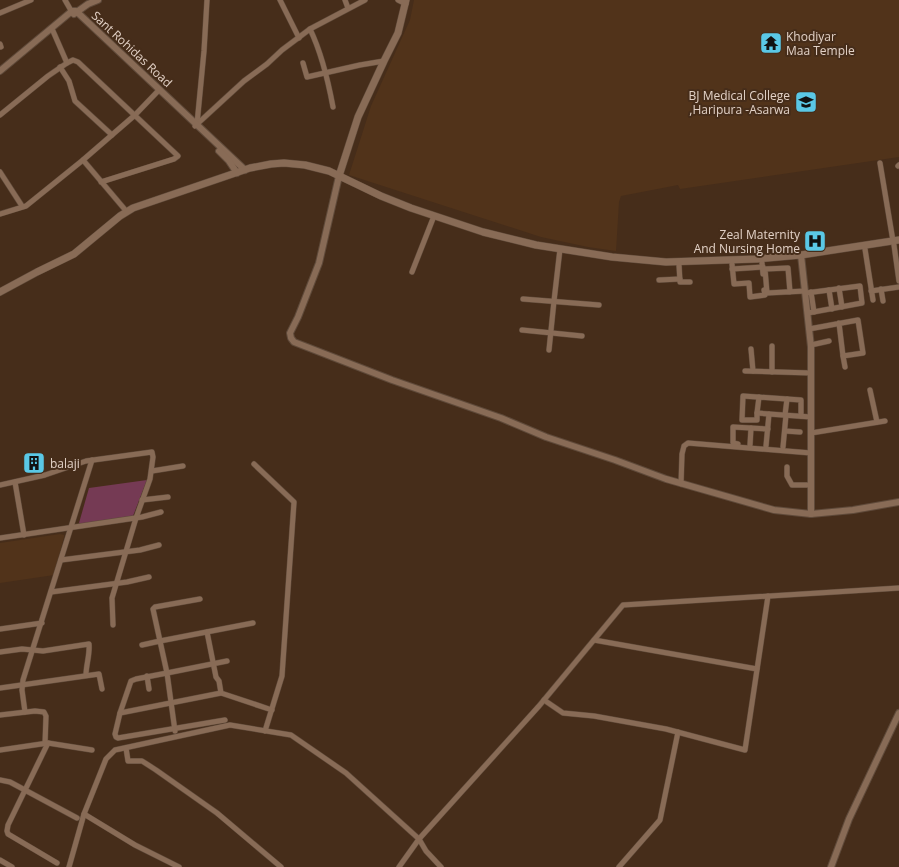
<svg xmlns="http://www.w3.org/2000/svg" width="899" height="867" viewBox="0 0 899 867" font-family="'Open Sans',sans-serif">
<style>
.built{fill:#51331a}
.green{fill:#753a54}
.lines{fill:none;stroke-linecap:round;stroke-linejoin:round}
.minor-casing{stroke:#5f4a3a;stroke-width:6}
.tertiary-casing{stroke:#5f4a3a;stroke-width:8}
.secondary-casing{stroke:#5f4a3a;stroke-width:8}
.minor{stroke:#886b56;stroke-width:5}
.tertiary{stroke:#886b56;stroke-width:6}
.secondary{stroke:#886b56;stroke-width:7}
.labels{text-anchor:middle;dominant-baseline:central;stroke-width:4;stroke-linejoin:round;paint-order:stroke}
.poi-label{font-size:12px;fill:#e2d1c6;stroke:#462d1a;text-anchor:start}
.street-label{font-size:12px;fill:#e2d1c6;stroke:#462d1a}
</style>
<rect width="100%" height="100%" fill="#462d1a"/>
<g class="built">
<polygon points="414,0 899,0 899,157 680,189 678,185 621,196 619,202 616,251 588,247 541,237 349,175 371,106 410,20"/>
<polygon points="60,534 64,535 64,537 54,575 0,583 0,543"/>
</g>
<polygon class="green" points="147,480 133,516 81,524 79,523 89,488"/>
<g class="lines">
<g class="minor-casing">
<g id="minor">
<polyline points="65,0 73,14"/>
<polyline points="280,0 299,38"/>
<polyline points="345,0 348,8"/>
<polyline points="398,0 406,4"/>
<polyline points="0,13 31,0"/>
<path d="M310,29C322,54 328,80 333,107"/>
<polyline points="0,44 1,47"/>
<polyline points="67,63 73,60 78,62 178,156 174,159 101,182"/>
<polyline points="303,63 307,77 360,65 384,61"/>
<polyline points="60,67 69,81 75,101 112,135"/>
<polyline points="0,115 48,76 67,63 53,31"/>
<polyline points="197,124 204,51 207,0"/>
<polyline points="195,126 244,81 267,64 282,50 310,29 365,0"/>
<polyline points="83,160 135,115 159,90"/>
<polyline points="880,163 893,241"/>
<polyline points="898,166 899,165"/>
<polyline points="0,172 22,206"/>
<polyline points="0,214 26,206 83,160 127,212"/>
<polyline points="894,245 899,281"/>
<polyline points="865,249 873,300"/>
<polyline points="762,263 763,274"/>
<polyline points="732,264 734,284 749,283 750,297 765,295 764,290"/>
<polyline points="679,265 680,282 690,282"/>
<polyline points="732,269 763,267"/>
<polyline points="412,272 434,216"/>
<polyline points="659,280 680,279"/>
<polyline points="839,288 842,307"/>
<polyline points="881,289 883,301"/>
<polyline points="829,290 832,309"/>
<polyline points="871,291 899,287"/>
<polyline points="790,292 788,268 765,269 767,293 805,291"/>
<polyline points="811,292 814,312"/>
<polyline points="806,293 860,286 862,303 808,313"/>
<polyline points="523,299 599,305"/>
<polyline points="809,329 858,320 863,353 843,356 839,323"/>
<polyline points="522,330 582,336"/>
<polyline points="811,345 829,341"/>
<polyline points="772,346 772,372"/>
<polyline points="751,349 753,371"/>
<polyline points="549,350 554,301 560,249"/>
<polyline points="843,356 845,367"/>
<polyline points="745,371 811,373"/>
<polyline points="870,390 877,422"/>
<polyline points="759,397 757,413 769,414"/>
<polyline points="757,413 757,420 742,420 743,396 801,400 801,416"/>
<polyline points="785,415 787,399"/>
<polyline points="785,431 800,432"/>
<polyline points="811,433 885,421"/>
<polyline points="738,444 733,443 733,427 768,429"/>
<polyline points="750,445 751,428"/>
<polyline points="766,446 769,414 811,417"/>
<polyline points="783,447 786,415"/>
<polyline points="254,464 294,502 282,676 265,731"/>
<polyline points="787,467 787,476 792,485 811,485"/>
<polyline points="152,471 183,466"/>
<polyline points="15,482 24,535"/>
<polyline points="681,484 682,454 684,446 688,443 811,453"/>
<polyline points="0,485 45,475 86,461 152,452 153,457 150,479 136,518 112,598 113,625"/>
<polyline points="142,500 168,497"/>
<polyline points="0,538 142,517 161,512"/>
<polyline points="61,560 140,550 159,545"/>
<polyline points="51,592 127,582 149,577"/>
<polyline points="200,599 155,607 153,609 160,641 253,623"/>
<polyline points="0,629 42,623"/>
<polyline points="207,632 216,677 219,681 221,693 272,710"/>
<polyline points="594,640 757,669"/>
<polyline points="142,645 160,641 167,673 227,661"/>
<path d="M0,652L22,649L43,651L89,644C90,655 86,665 86,675"/>
<polyline points="147,676 149,689"/>
<polyline points="0,688 99,674 102,689"/>
<polyline points="221,693 120,713 115,734 116,737 118,738 225,720"/>
<polyline points="544,700 563,713 594,716 666,729 745,750 768,596"/>
<polyline points="25,712 22,690 23,680 92,460"/>
<polyline points="120,713 131,681 136,679 167,673 175,731"/>
<polyline points="0,715 35,711 44,712 46,716 45,744"/>
<polyline points="48,743 8,825 7,831 8,834 57,863"/>
<polyline points="126,748 128,761 142,761 156,770 217,813 281,867"/>
<polyline points="0,750 48,743 92,750"/>
<polyline points="0,780 10,782 77,818"/>
<polyline points="84,814 135,845 179,867"/>
<polyline points="0,860 12,867"/>
<polyline points="69,867 84,814 106,759 115,750 230,725 291,735 346,773 419,839 426,851 441,867"/>
<polyline points="399,867 419,839 539,706 623,605 899,588"/>
<polyline points="619,867 660,820 678,732"/>
</g>
</g>
<g class="tertiary-casing">
<g id="tertiary">
<polyline points="74,14 88,4 98,0"/>
<polyline points="0,71 72,11 76,11 245,170"/>
<polyline points="219,151 229,161 237,173"/>
<polyline points="339,176 319,263 298,317 290,333 291,338 294,342 392,380 501,418 546,437 615,460 666,479 774,510 811,514 853,510 899,502"/>
<polyline points="801,255 811,347 811,514"/>
<polyline points="831,867 849,819 899,713"/>
</g>
</g>
<g class="secondary-casing">
<g id="secondary">
<polyline points="339,176 358,117 384,61 398,33 406,0"/>
<polyline points="0,292 37,272 74,254 120,216 133,208 250,168 271,164 284,163 305,165 329,171 381,196 411,208 483,232 536,245 612,257 666,262 757,259 801,255 899,240"/>
</g>
</g>
<use href="#minor" class="minor"/>
<use href="#tertiary" class="tertiary"/>
<use href="#secondary" class="secondary"/>
</g>
<defs>
<g id="temple-square" transform="scale(1.15)"><rect x="-9" y="-9" width="18" height="18" rx="4" fill="#5ac8e6" stroke="#462d1a"/><path d="M0-6L5-2H3V0L6.5 2.5H4V6H1.5V3h-3V6H-4V2.5H-6.5L-3 0V-2H-5Z" fill="#111"/></g>
<g id="university-square" transform="scale(1.15)"><rect x="-9" y="-9" width="18" height="18" rx="4" fill="#5ac8e6" stroke="#462d1a"/><path d="M0-5L7-2L0 1L-7-2ZM-4 1L0 2.5L4 1V4Q0 6-4 4Z" fill="#111"/></g>
<g id="hospital-square" transform="scale(1.15)"><rect x="-9" y="-9" width="18" height="18" rx="4" fill="#5ac8e6" stroke="#462d1a"/><path d="M-5-5h3v3.5h4V-5h3V5h-3V1.5h-4V5h-3Z" fill="#111"/></g>
<g id="building-square" transform="scale(1.15)"><rect x="-9" y="-9" width="18" height="18" rx="4" fill="#5ac8e6" stroke="#462d1a"/><path d="M-4-6H4V6H1V3H-1V6H-4ZM-2.5-4.3h1.7v1.8h-1.7ZM.8-4.3h1.7v1.8H.8ZM-2.5-1h1.7V.8h-1.7ZM.8-1h1.7V.8H.8Z" fill="#111"/></g>
</defs>
<g fill-rule="evenodd">
<use href="#temple-square" x="771" y="43"/>
<use href="#university-square" x="806" y="102"/>
<use href="#hospital-square" x="815" y="241"/>
<use href="#building-square" x="34" y="463"/>
</g>
<g class="labels">
<g class="poi-label">
<text x="786" y="36">Khodiyar<tspan x="786" dy="14">Maa Temple</tspan></text>
<text x="790" y="95" text-anchor="end">BJ Medical College<tspan x="790" dy="14">,Haripura -Asarwa</tspan></text>
<text x="800" y="234" text-anchor="end">Zeal Maternity<tspan x="800" dy="14">And Nursing Home</tspan></text>
<text x="50" y="463">balaji</text>
</g>
<g class="street-label">
<text transform="translate(132 49) rotate(43)">Sant Rohidas Road</text>
</g>
</g>
</svg>
